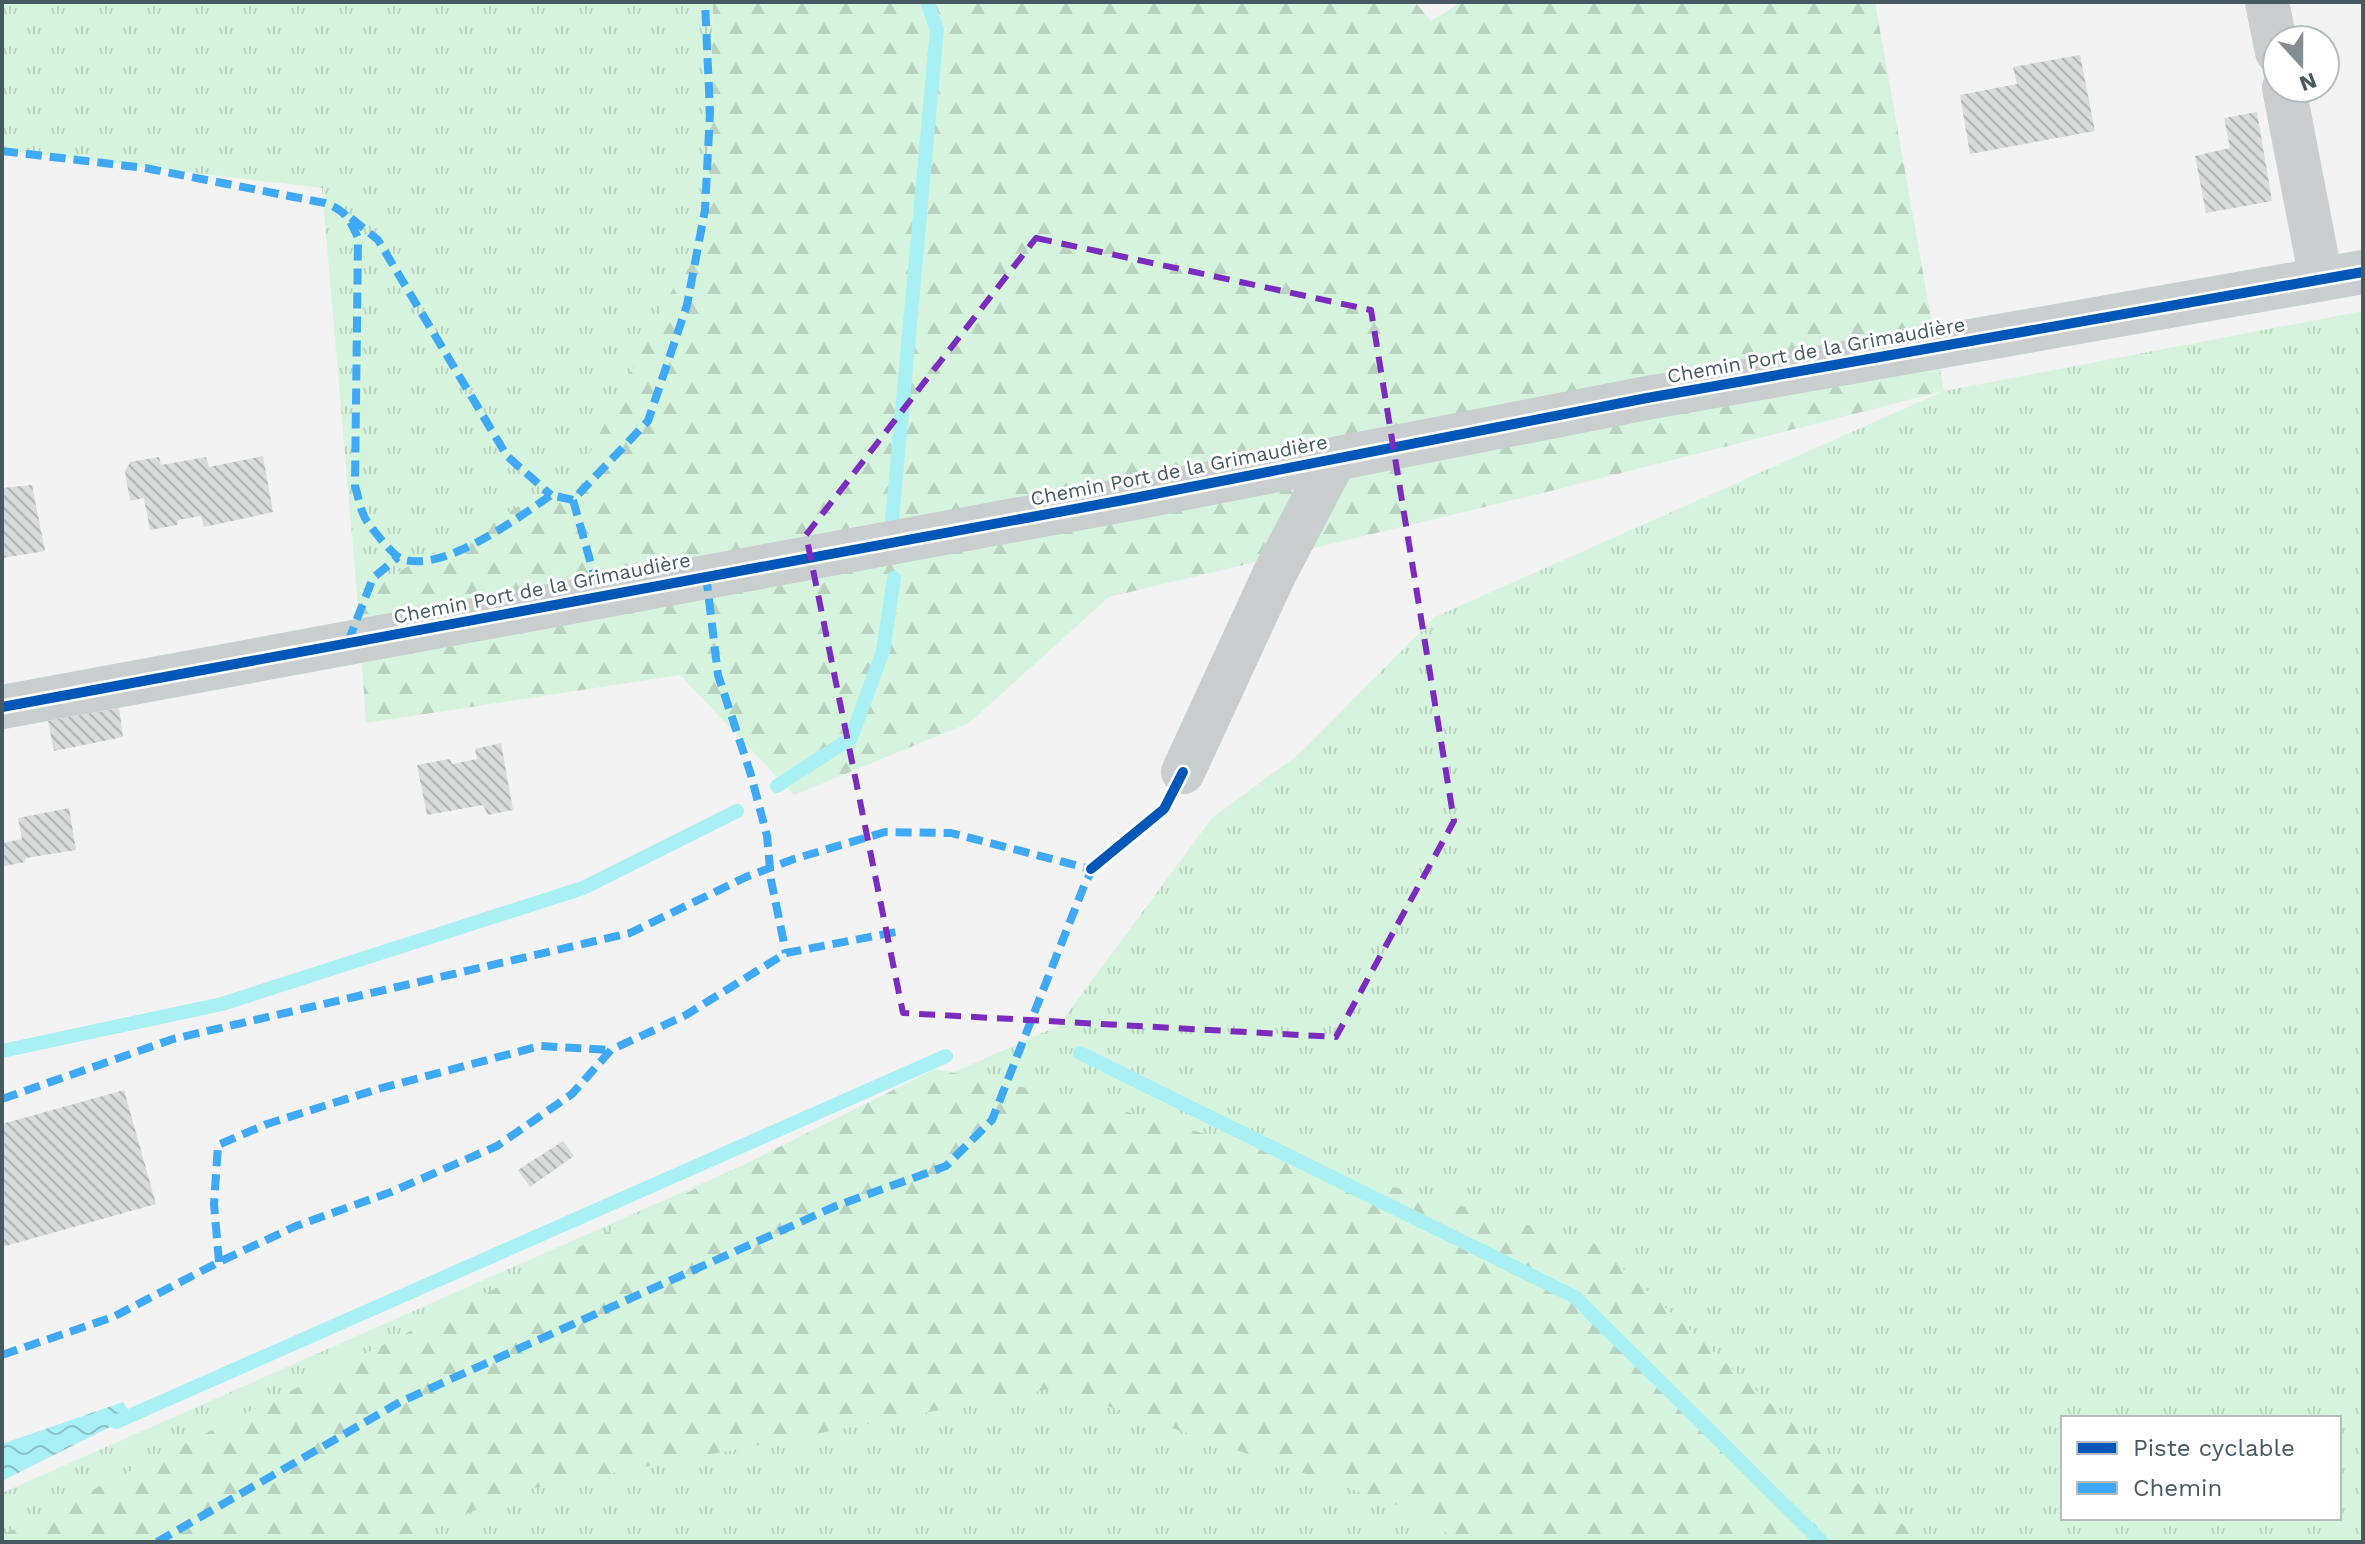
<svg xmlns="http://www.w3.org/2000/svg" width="2365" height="1544" viewBox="0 0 2365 1544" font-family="'Work Sans',sans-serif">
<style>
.grass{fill:url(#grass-tufts);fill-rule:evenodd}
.forest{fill:url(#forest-firs)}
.water{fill:url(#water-waves)}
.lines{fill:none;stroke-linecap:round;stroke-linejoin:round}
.stream{stroke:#a8f0f4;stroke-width:14}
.building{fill:url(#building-back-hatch)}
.minor{stroke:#c9cecf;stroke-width:44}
.quiet{stroke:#3fa9f5;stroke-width:8;stroke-dasharray:16 8;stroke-linecap:butt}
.cycleway-casing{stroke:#fff;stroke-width:15}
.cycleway{stroke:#0057b8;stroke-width:10}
.marked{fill:none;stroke:#7b2cbf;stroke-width:6;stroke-dasharray:16 10;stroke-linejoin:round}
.labels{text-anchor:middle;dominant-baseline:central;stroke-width:6;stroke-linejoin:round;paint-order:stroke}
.street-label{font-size:20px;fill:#475961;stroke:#fff}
</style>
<defs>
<pattern id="grass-tufts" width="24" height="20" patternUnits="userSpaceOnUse" patternTransform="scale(2)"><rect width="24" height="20" fill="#d6f4dd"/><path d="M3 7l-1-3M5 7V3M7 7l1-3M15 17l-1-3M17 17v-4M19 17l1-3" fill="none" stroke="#b9d3c0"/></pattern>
<pattern id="forest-firs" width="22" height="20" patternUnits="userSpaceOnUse" patternTransform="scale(2)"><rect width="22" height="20" fill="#d6f4dd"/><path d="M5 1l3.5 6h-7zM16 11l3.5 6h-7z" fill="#b9d3c0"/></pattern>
<pattern id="water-waves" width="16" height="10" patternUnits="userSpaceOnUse" patternTransform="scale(2)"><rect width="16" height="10" fill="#a8f0f4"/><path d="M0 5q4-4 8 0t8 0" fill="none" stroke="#8bc5c9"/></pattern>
<pattern id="building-back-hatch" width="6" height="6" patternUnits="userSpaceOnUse" patternTransform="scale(2)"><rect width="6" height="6" fill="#d9dbdb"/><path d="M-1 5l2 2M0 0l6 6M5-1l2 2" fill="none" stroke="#b2b5b5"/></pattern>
</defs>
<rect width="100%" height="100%" fill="#f3f3f3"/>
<g class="grass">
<polygon points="2,2 713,2 708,219 573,500 357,594 322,188 2,150"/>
<path d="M2363,311V1542H2V1493L1058,1026L1212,818L1299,754L1435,617L1944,391ZM2063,1418H2339V1518H2063Z"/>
</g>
<g class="forest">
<polygon points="713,2 1415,2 1431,21 1461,2 1875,2 1944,391 1543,493 1109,597 969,723 794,795 680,675 366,723 357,594 580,473 708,219"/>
<polygon points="935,1069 1081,1099 1596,1244 1922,1542 1458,1542 1418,1512 1055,1388 524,1490 398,1542 2,1542 2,1535"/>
</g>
<polygon class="water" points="123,1402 132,1416 2,1481 2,1444"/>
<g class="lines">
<g class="stream">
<polyline points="892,520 937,29 927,2"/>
<polyline points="777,786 851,738 883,651 894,578"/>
<polyline points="2,1051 222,1004 583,888 737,811"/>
<polyline points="1080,1053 1575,1297 1822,1542"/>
<polyline points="116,1422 946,1056"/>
</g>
</g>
<g class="building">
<polygon points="2080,55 2095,131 1970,154 1960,95 2017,84 2013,67"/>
<polygon points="2257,112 2272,201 2206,213 2195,156 2230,148 2224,118"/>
<polygon points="263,456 273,512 204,527 201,516 178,520 177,525 150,530 144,498 130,501 125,472 130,462 159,457 161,465 206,457 209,467"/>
<polygon points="32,485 45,551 2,558 2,488"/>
<polygon points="119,708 123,737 54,751 48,721"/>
<polygon points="501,743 513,810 488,815 483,805 427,815 417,765 450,759 452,764 477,759 475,749"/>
<polygon points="69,808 76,850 26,858 25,862 4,866 2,843 22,839 18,818"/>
<polygon points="124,1090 156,1204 2,1247 2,1124"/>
<polygon points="563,1141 574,1156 530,1187 518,1170"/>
</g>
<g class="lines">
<g class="minor">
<polyline points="2267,2 2277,52"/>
<polyline points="2284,88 2321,279"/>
<polyline points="2,707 1129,499 1647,398 2363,272"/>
<polyline points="1183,772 1274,575 1335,459"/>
</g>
<g class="quiet">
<path d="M2,151L145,168L325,203C345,210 350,219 358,238L355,486C358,496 360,507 364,516C368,525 392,554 400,558C439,576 520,517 551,495L573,500L648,421L687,305L705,210L710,112L705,2"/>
<polyline points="351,218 378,240 507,456 551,495"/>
<polyline points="573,500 600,596"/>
<polyline points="706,575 718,675 751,775 767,836 771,880 786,953"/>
<polyline points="348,642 373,578 398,557"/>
<polyline points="2,1099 173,1039 630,933 746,877 794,859 885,832 951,833 1091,869"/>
<polyline points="219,1262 214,1204 218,1145 267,1124 378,1089 540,1046 611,1050"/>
<polyline points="2,1355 113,1317 219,1262 296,1226 391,1192 497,1146 572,1094 611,1050 686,1015 786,953 896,932"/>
<polyline points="157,1542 400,1402 836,1206 946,1166 992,1120 1084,886 1094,866"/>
</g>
<g class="cycleway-casing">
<g id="cycleway">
<polyline points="2,707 1129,499 1647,398 2363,272"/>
<polyline points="1091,869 1164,809 1183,772"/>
</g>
</g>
<use href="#cycleway" class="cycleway"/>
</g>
<path class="marked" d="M1036,238L1371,310L1454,821L1336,1037L903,1013L806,535Z"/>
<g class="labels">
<g class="street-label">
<text transform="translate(1816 350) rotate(-10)">Chemin Port de la Grimaudière</text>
<text transform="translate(1179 470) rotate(-11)">Chemin Port de la Grimaudière</text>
<text transform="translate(542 588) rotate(-11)">Chemin Port de la Grimaudière</text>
</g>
</g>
<rect width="2365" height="1544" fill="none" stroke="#475961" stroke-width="8"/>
<rect x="2061" y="1416" width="280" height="104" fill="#ffffff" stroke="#b5bdc0" stroke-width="2"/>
<rect x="2077" y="1442" width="40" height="12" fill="#0057b8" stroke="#b5bdc0" stroke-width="2"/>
<text x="2133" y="1456" font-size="24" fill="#475961">Piste cyclable</text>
<rect x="2077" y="1482" width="40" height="12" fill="#3fa9f5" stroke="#b5bdc0" stroke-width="2"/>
<text x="2133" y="1496" font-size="24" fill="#475961">Chemin</text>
<g transform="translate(2301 64) rotate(159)"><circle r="38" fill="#ffffff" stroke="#b5bdc0" stroke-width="2"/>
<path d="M0-6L14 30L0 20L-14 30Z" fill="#838f94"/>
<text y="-12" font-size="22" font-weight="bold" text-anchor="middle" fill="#475961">N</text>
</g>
</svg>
